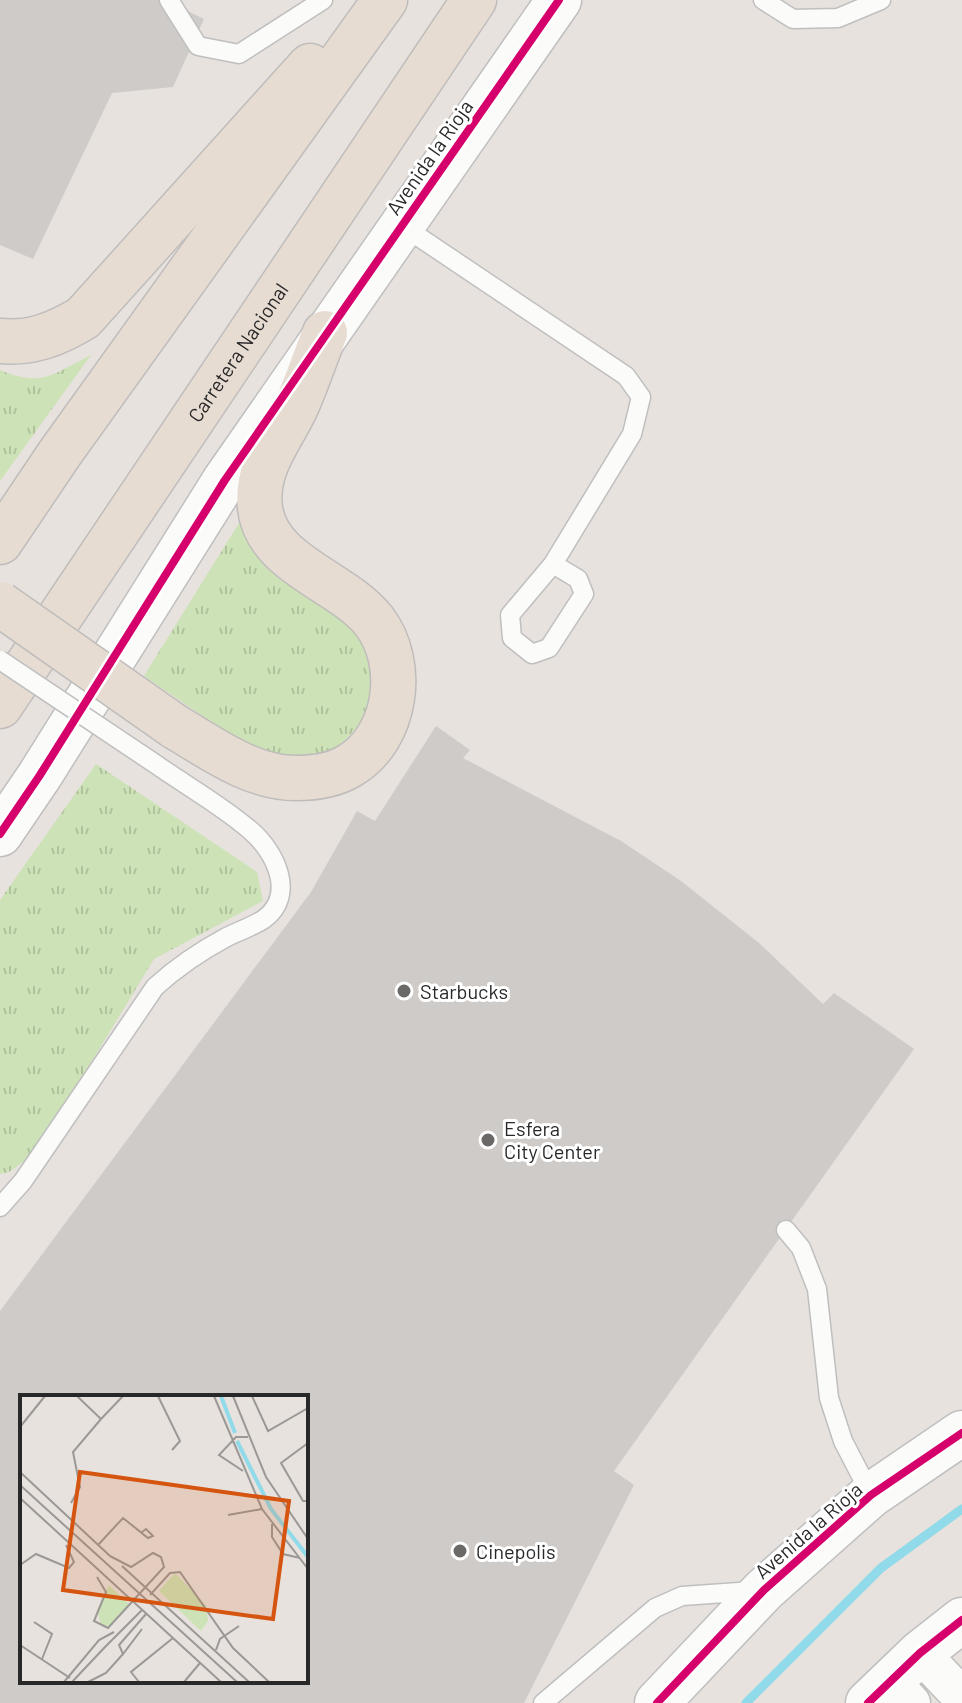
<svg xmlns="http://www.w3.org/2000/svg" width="962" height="1703" viewBox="0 0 962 1703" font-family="Barlow,sans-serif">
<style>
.grass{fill:url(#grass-tufts)}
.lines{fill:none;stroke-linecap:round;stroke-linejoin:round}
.stream{stroke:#91dae9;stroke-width:9}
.building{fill:#cecbc8;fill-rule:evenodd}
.service-casing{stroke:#c0bfc0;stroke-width:21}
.minor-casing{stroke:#c0bfc0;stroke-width:41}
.tertiary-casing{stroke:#c0bfc0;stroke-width:47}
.trunk-casing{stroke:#bfbdbc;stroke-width:47}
.service{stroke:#fbfbfa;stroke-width:18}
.minor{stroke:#fbfbfa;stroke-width:38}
.tertiary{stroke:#fbfbfa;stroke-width:44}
.trunk{stroke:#e7dcd2;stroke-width:44}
.service-bridge-casing{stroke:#c0bfc0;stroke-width:21;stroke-linecap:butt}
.trunk-bridge-casing{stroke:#bfbdbc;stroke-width:47;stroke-linecap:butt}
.service-bridge{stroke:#fbfbfa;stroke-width:18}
.trunk-bridge{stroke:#e7dcd2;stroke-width:44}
.cycleway-casing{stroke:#fff;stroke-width:13}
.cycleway{stroke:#d6006c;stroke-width:8}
.poi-dot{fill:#6b6968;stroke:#fff;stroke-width:3}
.labels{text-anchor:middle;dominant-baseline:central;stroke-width:6;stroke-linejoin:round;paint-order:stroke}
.street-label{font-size:20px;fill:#282828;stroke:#fff}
.poi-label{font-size:20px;fill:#282828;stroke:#fff;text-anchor:start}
.inset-river{fill:none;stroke:#91dae9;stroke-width:4}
.inset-road{fill:none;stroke:#9b9895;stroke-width:2}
.view{fill:#d5540f;fill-opacity:0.15;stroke:#d5540f;stroke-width:4}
.inset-edge{fill:none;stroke:#282828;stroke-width:4}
</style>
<defs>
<pattern id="grass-tufts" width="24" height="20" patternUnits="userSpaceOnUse" patternTransform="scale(2)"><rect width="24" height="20" fill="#cde2b6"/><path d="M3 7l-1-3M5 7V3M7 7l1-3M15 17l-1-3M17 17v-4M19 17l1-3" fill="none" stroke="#b0c29c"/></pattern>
</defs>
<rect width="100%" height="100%" fill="#e7e2de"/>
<g class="grass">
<path d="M91,355L0,481V370C42,388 53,374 91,355Z"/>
<polygon points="239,523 337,597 369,633 374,694 362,722 339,747 299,759 260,755 144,676"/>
<polygon points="96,764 257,872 263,901 154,959 36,1153 9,1172 0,1174 0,900"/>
</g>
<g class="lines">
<polyline class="stream" points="746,1703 881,1568 962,1509"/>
</g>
<g class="building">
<polygon points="0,0 165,0 204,19 173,87 112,93 33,259 0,245"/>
<path d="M436,726L470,750L463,758L621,841L681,881L759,943L823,1004L834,993L914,1049L614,1471L634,1485L524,1703H0V1311L311,892L357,811L375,821ZM22,1397H306V1681H22Z"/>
</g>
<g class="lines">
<g class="service-casing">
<g id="service">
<polyline points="169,0 198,46 239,54 323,0"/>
<polyline points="763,0 793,19 838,18 881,0"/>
<polyline points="401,225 626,376 641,397 632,434 553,564 510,615 512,638 532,654 549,648 584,594 578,579 553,564"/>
<path d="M0,1207L23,1181L155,987C177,967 199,952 225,938C238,931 252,927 264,919C297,895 275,851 250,830C221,805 185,785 154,763"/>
<polyline points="786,1230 801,1248 817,1289 829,1398 843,1441 871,1495"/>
<polyline points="543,1703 655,1608 682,1596 753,1591"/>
</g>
</g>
<g class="minor-casing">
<g id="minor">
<polyline points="920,1653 962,1697"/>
<polyline points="890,1681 911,1703"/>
</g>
</g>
<g class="tertiary-casing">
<g id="tertiary">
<polyline points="0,834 40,775 225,480 559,0"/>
<polyline points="657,1703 764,1590 871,1495 962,1433"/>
<polyline points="868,1703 920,1653 962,1620"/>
</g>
</g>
<g class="trunk-casing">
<g id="trunk">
<path d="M0,341C32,344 56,334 83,318L310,66"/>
<polyline points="0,542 60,453 385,0"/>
<path id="s1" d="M0,706L474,0"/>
<path d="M174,726C211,748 251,778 296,778C313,778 334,775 349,766C397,738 407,664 374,621C343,581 267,565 260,508C255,468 280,441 296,407C307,383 315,357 325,333"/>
</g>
</g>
<use href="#service" class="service"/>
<use href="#minor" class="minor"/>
<use href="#tertiary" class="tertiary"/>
<use href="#trunk" class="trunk"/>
<g class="service-bridge-casing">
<polyline id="service-bridge" points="0,660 154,763"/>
</g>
<g class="trunk-bridge-casing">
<polyline id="trunk-bridge" points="0,604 174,726"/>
</g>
<use href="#service-bridge" class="service-bridge"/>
<use href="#trunk-bridge" class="trunk-bridge"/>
<g class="cycleway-casing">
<g id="cycleway">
<polyline points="0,834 40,775 225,480 559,0"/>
<polyline points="657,1703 764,1590 871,1495 962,1433"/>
<polyline points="868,1703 920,1653 962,1620"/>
</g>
</g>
<use href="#cycleway" class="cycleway"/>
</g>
<g class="poi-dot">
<circle cx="404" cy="991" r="8"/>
<circle cx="488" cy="1140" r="8"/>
<circle cx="460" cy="1551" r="8"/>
</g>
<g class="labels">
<g class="street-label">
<text transform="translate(429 157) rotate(-55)">Avenida la Rioja</text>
<text stroke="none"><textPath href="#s1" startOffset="426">Carretera Nacional</textPath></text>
<text transform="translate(808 1530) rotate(-41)">Avenida la Rioja</text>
</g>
<g class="poi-label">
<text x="420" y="991">Starbucks</text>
<text x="504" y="1128">Esfera<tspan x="504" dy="23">City Center</tspan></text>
<text x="476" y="1551">Cinepolis</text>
</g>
</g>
<g transform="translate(20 1395)">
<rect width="288" height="288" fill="#e7e2de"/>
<path d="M155,178L186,210L188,226L181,236L139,196ZM89,190L110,210L90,231L81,230L77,215Z" fill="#cde2b6"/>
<path class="inset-river" d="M201,1L215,38M217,46L251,114L288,162"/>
<path class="inset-road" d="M138,1L160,46L152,55M194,1L242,114L288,174M213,1L246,82L288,144M232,1L248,36L288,13M81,24L103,1M0,32L25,1M288,48L261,68L283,106H288M223,76L199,60L216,42H228M0,77L90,161M0,90L217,287M0,103L201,287M51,108L60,92L53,57L81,24L57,1M208,120L242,114M252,129V142L263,159L280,163M78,150L103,123L128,143L133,141L126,134L122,137M0,170L16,159L49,173L54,167L46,150M102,171L229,287M77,182L86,197L74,226L88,233L144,172L141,162L133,158L111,172L90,161M130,200L150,178L160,177L213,253L249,287M14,227L32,239L22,264M122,234L103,259L99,250L126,219M0,250L50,283M83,254L122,215M196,255L200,244L219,231M44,287L79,245L94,237M52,287L85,252M68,287L86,278L103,259M119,287L111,277L153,243M164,287L180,268"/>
<path class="view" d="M60,77L269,106L253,224L43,195Z"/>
<rect width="288" height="288" class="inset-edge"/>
</g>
</svg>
